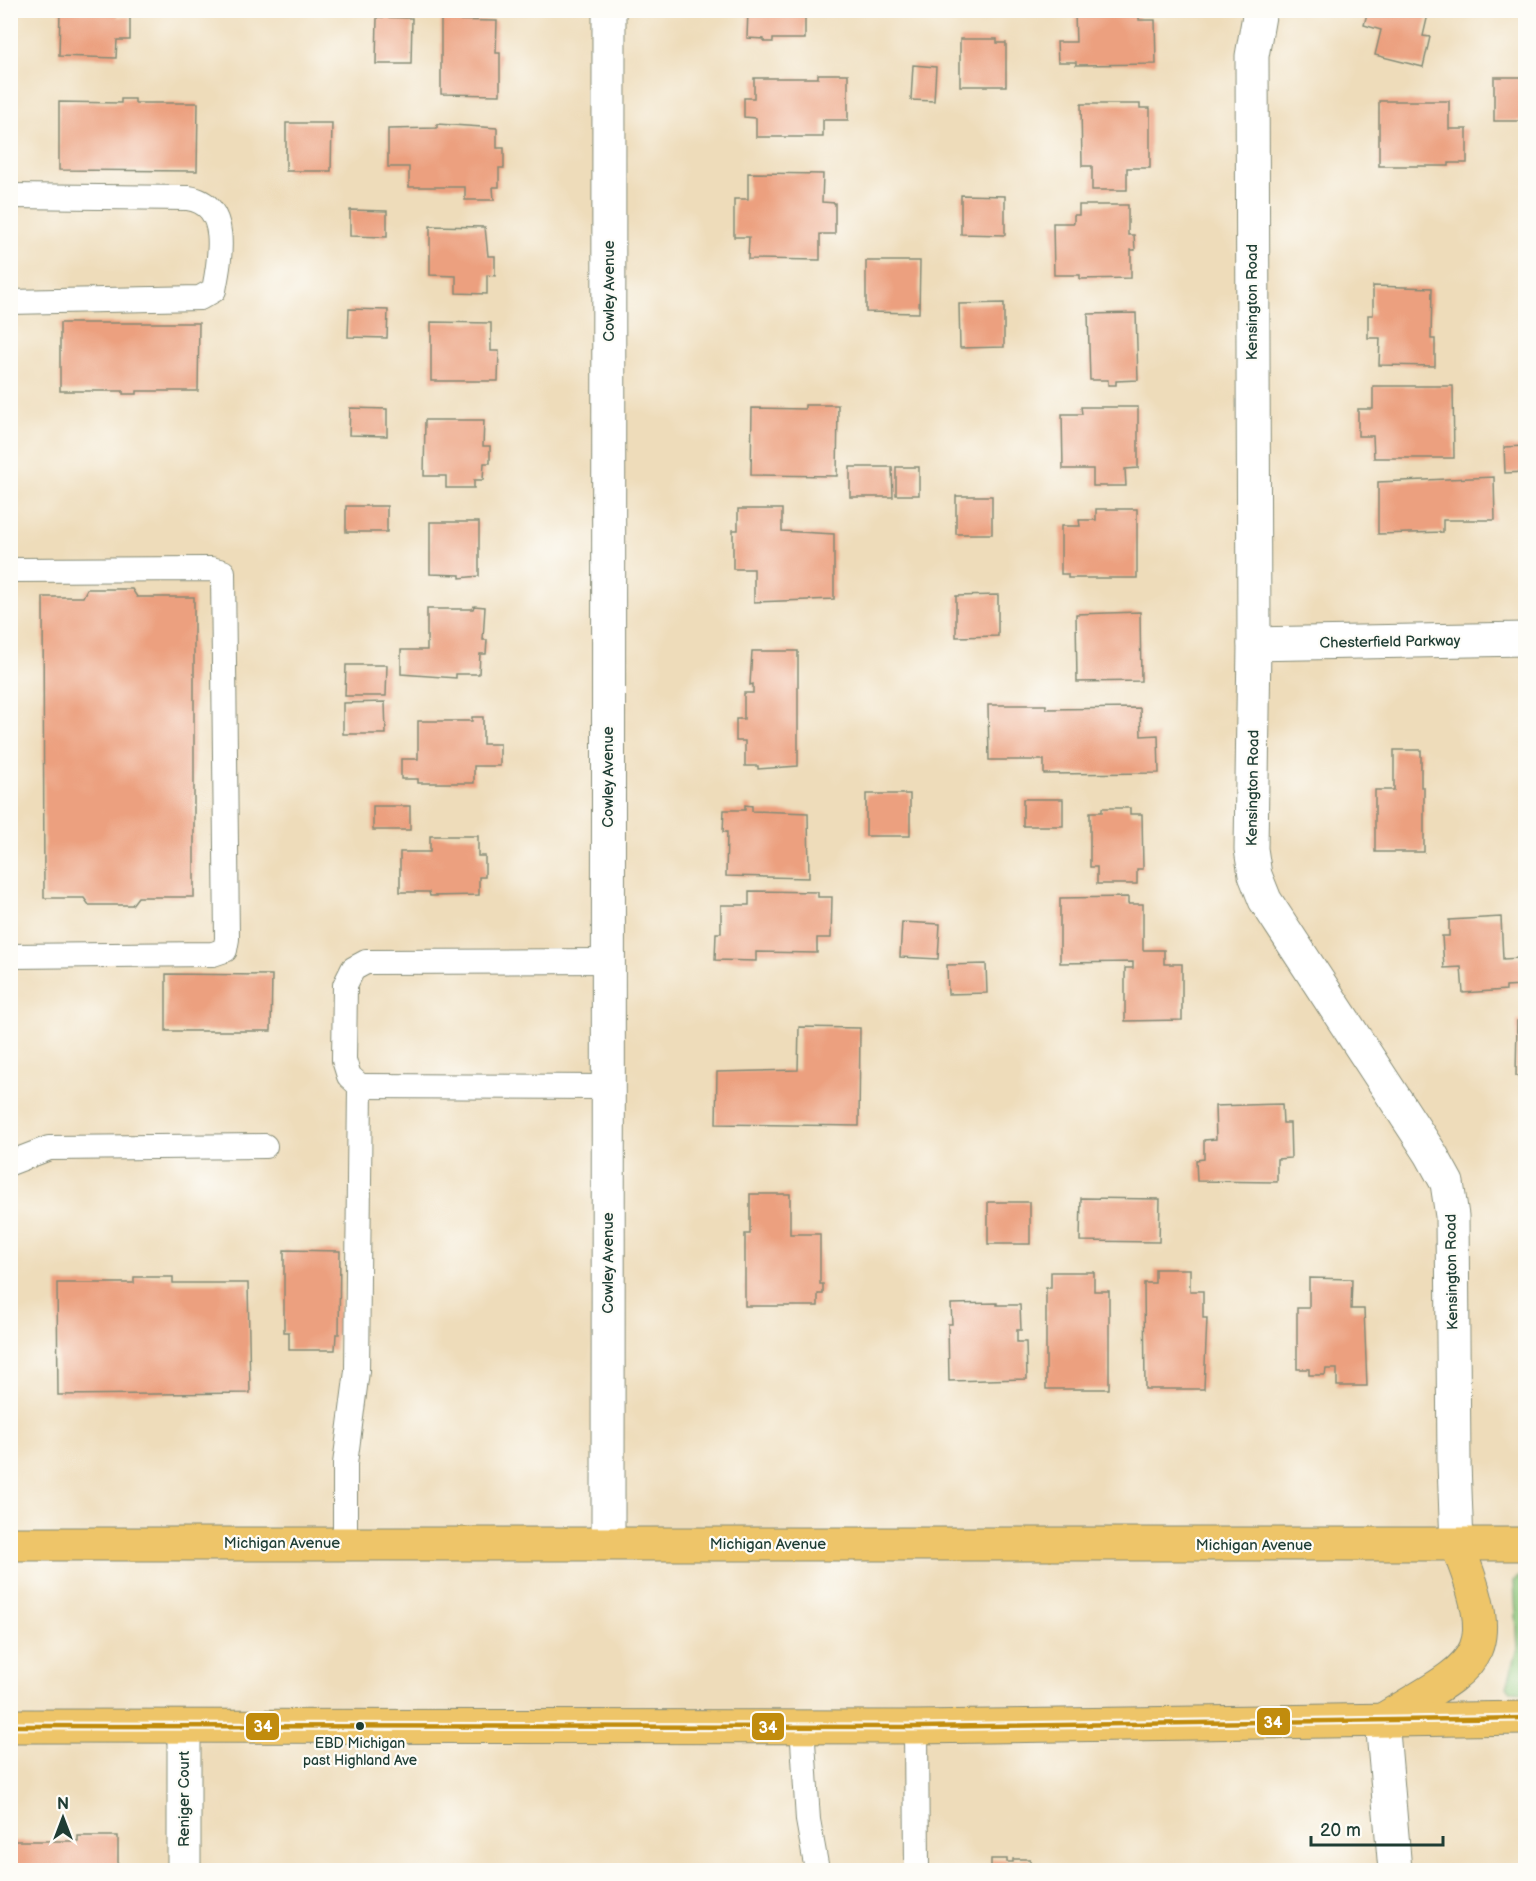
<svg xmlns="http://www.w3.org/2000/svg" width="1536" height="1881" viewBox="0 0 1536 1881" font-family="'Balsamiq Sans',sans-serif">
<style>
.green{fill:#8fc77b;stroke:#578258;stroke-width:1.5}
.building{fill:#eca07f}
.lines{fill:none;stroke-linecap:round;stroke-linejoin:round}
.lane-casing{stroke:#868c77;stroke-width:26}
.street-casing{stroke:#868c77;stroke-width:35}
.primary-casing{stroke:#868c77;stroke-width:35}
.lane{stroke:#fff;stroke-width:24}
.street{stroke:#fff;stroke-width:33}
.primary{stroke:#eec569;stroke-width:33}
.bus-1-casing{stroke:#fdfcf7;stroke-width:9}
.bus-1{stroke:#c18c0d;stroke-width:4.5}
.bus-dot{fill:#1f3d34;stroke:#fdfcf7;stroke-width:2}
.labels{text-anchor:middle;dominant-baseline:central;stroke-width:4.5;stroke-linejoin:round;paint-order:stroke}
.bus-label{font-size:14px;fill:#1f3d34;stroke:#fdfcf7}
.street-label{font-size:15px;fill:#1f3d34;stroke:#fdfcf7}
.line-badge{stroke:#fdfcf7;stroke-width:2}
.badge-label{font-size:16px;text-anchor:middle;font-weight:bold;fill:#fff}
</style>
<rect width="100%" height="100%" fill="#fdfcf7"/>
<filter id="ink" filterUnits="userSpaceOnUse"><feTurbulence type="fractalNoise" baseFrequency=".0167" numOctaves="2"/><feDisplacementMap in="SourceGraphic" scale="12" xChannelSelector="R" yChannelSelector="G"/><feConvolveMatrix kernelMatrix="1 2 1 2 8 2 1 2 1" color-interpolation-filters="sRGB"/></filter>
<filter id="wash" filterUnits="userSpaceOnUse"><feTurbulence type="fractalNoise" baseFrequency=".008" numOctaves="4" result="noise"/><feDisplacementMap in="SourceGraphic" scale="24" xChannelSelector="R" yChannelSelector="G"/><feGaussianBlur stdDeviation="1.35" result="paint"/><feColorMatrix in="noise" values="0 0 0 0 0 0 0 0 0 0 0 0 0 0 0 0 0 1.4 0 .05"/><feComposite in="paint" operator="in"/></filter>
<g filter="url(#wash)">
<rect width="100%" height="100%" fill="#eedcba"/>
<polygon class="green" points="1519,1576 1525,1576 1525,1692 1511,1691 1507,1686 1518,1648 1514,1581"/>
<g id="blocks">
<g class="building">
<polygon points="60,10 117,10 117,17 130,17 130,40 117,40 116,58 59,56"/>
<polygon points="748,10 805,10 805,39 773,39 773,42 764,42 764,39 747,38"/>
<polygon points="1368,10 1429,10 1423,36 1430,37 1423,67 1375,55 1381,30 1364,25"/>
<polygon points="1139,13 1139,20 1155,20 1156,64 1076,65 1076,62 1058,62 1057,42 1076,42 1075,14"/>
<polygon points="377,17 412,18 411,64 376,64"/>
<polygon points="441,20 497,21 496,53 500,53 500,95 441,94"/>
<polygon points="960,39 997,39 997,43 1006,43 1006,86 960,86"/>
<polygon points="913,65 936,67 934,101 911,100"/>
<polygon points="818,74 848,74 848,120 823,120 823,137 756,137 756,118 744,117 744,98 754,98 754,78 818,78"/>
<rect x="1494" y="77" width="32" height="44"/>
<polygon points="121,99 135,99 135,103 198,103 197,171 59,170 59,102 121,103"/>
<polygon points="1379,101 1449,101 1449,129 1467,129 1467,163 1449,163 1449,166 1379,166"/>
<polygon points="1081,104 1140,104 1140,108 1150,108 1150,168 1127,168 1127,190 1092,190 1092,166 1082,166"/>
<polygon points="286,123 332,123 331,171 286,171"/>
<polygon points="437,124 497,128 497,148 504,148 504,168 499,168 499,187 493,187 494,200 465,200 465,187 409,187 409,167 388,167 388,129 437,128"/>
<polygon points="748,173 823,174 822,202 835,203 835,234 820,234 820,260 748,259 749,237 734,237 734,199 748,199"/>
<polygon points="961,195 1005,196 1005,235 961,234"/>
<polygon points="1079,205 1128,205 1128,235 1134,235 1135,250 1131,250 1131,278 1080,279 1080,275 1054,275 1053,223 1074,223 1074,215 1079,215"/>
<polygon points="350,210 387,211 387,237 350,236"/>
<polygon points="430,226 485,227 488,256 495,256 495,276 487,275 487,294 456,293 456,276 430,275"/>
<polygon points="866,261 920,261 919,313 866,312"/>
<polygon points="1373,286 1432,288 1431,339 1435,339 1435,366 1379,365 1380,338 1368,338 1368,315 1373,315"/>
<polygon points="1004,303 1004,347 960,348 959,304"/>
<polygon points="349,309 388,310 387,338 348,337"/>
<polygon points="1136,313 1138,380 1116,381 1116,385 1108,385 1108,380 1090,380 1088,314"/>
<polygon points="431,322 491,323 491,351 499,351 498,381 431,381"/>
<polygon points="60,323 199,323 198,391 137,391 137,394 123,394 123,391 60,391"/>
<polygon points="1373,386 1453,386 1454,458 1374,458 1373,436 1358,436 1358,409 1373,409"/>
<polygon points="805,405 838,405 837,476 751,475 752,408 805,409"/>
<polygon points="1081,407 1138,407 1138,468 1125,469 1126,486 1093,486 1093,469 1063,469 1062,414 1082,414"/>
<polygon points="350,408 387,409 387,436 349,435"/>
<polygon points="425,420 484,420 483,446 490,446 490,463 484,463 483,480 474,480 474,488 446,488 446,476 424,476"/>
<polygon points="1526,446 1526,472 1505,473 1504,447"/>
<polygon points="850,467 892,467 893,497 850,497"/>
<rect x="896" y="467" width="23" height="28"/>
<polygon points="1494,477 1495,520 1443,520 1443,532 1378,534 1378,482"/>
<rect x="956" y="496" width="36" height="38"/>
<rect x="346" y="506" width="41" height="26"/>
<polygon points="738,509 782,509 782,531 834,534 834,599 754,602 754,569 733,569 733,530 738,530"/>
<polygon points="1096,509 1137,509 1137,578 1068,578 1068,574 1061,574 1061,526 1080,526 1079,520 1096,520"/>
<polygon points="430,522 479,522 479,576 460,578 460,575 430,574"/>
<polygon points="87,589 132,589 137,597 194,597 194,897 138,897 132,905 89,905 84,898 44,898 43,597 83,597"/>
<polygon points="998,595 998,636 956,637 956,596"/>
<polygon points="474,606 485,607 483,640 487,640 486,654 480,654 479,674 456,674 456,678 401,674 401,650 427,650 427,609 473,609"/>
<polygon points="1140,612 1141,681 1077,682 1076,614"/>
<polygon points="752,651 798,651 798,766 758,769 758,766 745,766 745,741 736,741 736,719 744,719 744,693 753,693 753,684 750,685"/>
<polygon points="346,665 387,665 386,696 345,696"/>
<polygon points="385,702 386,734 343,734 343,703"/>
<polygon points="988,705 1046,705 1046,709 1140,708 1141,736 1158,735 1159,773 1044,774 1044,760 989,760"/>
<polygon points="472,717 483,717 483,744 500,744 500,766 474,766 474,783 418,783 418,779 401,779 401,759 418,759 418,721 472,721"/>
<polygon points="1394,750 1421,750 1421,787 1424,787 1424,852 1375,852 1375,790 1394,790"/>
<rect x="866" y="794" width="44" height="42"/>
<rect x="1023" y="799" width="40" height="27"/>
<polygon points="745,805 752,806 752,811 808,813 809,878 726,876 727,832 723,832 724,810 745,810"/>
<rect x="373" y="806" width="37" height="24"/>
<polygon points="1102,808 1130,808 1130,814 1142,814 1143,869 1137,869 1137,884 1097,884 1097,867 1090,867 1090,812 1102,812"/>
<polygon points="430,836 478,836 478,856 485,856 485,877 479,877 479,895 430,896 429,892 400,892 400,852 430,852"/>
<polygon points="749,891 818,892 818,897 832,897 831,938 817,938 817,953 756,952 756,961 715,960 716,933 721,933 721,905 749,905"/>
<polygon points="1128,897 1128,904 1143,904 1143,950 1164,950 1164,964 1182,964 1182,1020 1125,1021 1125,968 1133,968 1133,962 1060,963 1060,898"/>
<polygon points="1501,917 1503,959 1520,958 1522,986 1506,987 1506,990 1463,993 1461,967 1444,968 1442,936 1449,936 1449,920"/>
<polygon points="902,922 940,924 938,959 900,957"/>
<polygon points="986,964 987,993 948,994 947,965"/>
<polygon points="166,974 272,975 271,1031 166,1031"/>
<polygon points="1517,1021 1526,1021 1526,1076 1516,1076"/>
<polygon points="799,1027 860,1028 859,1126 716,1124 717,1072 798,1070"/>
<polygon points="1282,1104 1283,1123 1290,1123 1291,1158 1277,1159 1277,1182 1197,1181 1196,1160 1204,1159 1204,1140 1216,1139 1215,1106"/>
<polygon points="750,1194 790,1194 790,1234 820,1234 820,1284 823,1284 823,1294 818,1294 818,1306 745,1306 745,1234 750,1234"/>
<polygon points="1081,1198 1160,1199 1159,1242 1080,1241"/>
<rect x="988" y="1202" width="42" height="42"/>
<polygon points="284,1250 340,1251 339,1334 336,1334 335,1350 289,1350 289,1332 284,1332"/>
<polygon points="1155,1269 1190,1269 1190,1291 1203,1291 1203,1318 1207,1318 1204,1389 1145,1389 1144,1283 1155,1283"/>
<polygon points="1051,1272 1094,1272 1094,1291 1109,1291 1109,1389 1046,1389 1046,1288 1051,1288"/>
<polygon points="134,1277 173,1277 173,1283 248,1283 250,1393 58,1395 57,1283 134,1283"/>
<polygon points="1309,1278 1352,1279 1351,1309 1364,1309 1367,1386 1337,1386 1337,1369 1326,1369 1325,1375 1309,1375 1309,1369 1297,1369 1297,1308 1309,1308"/>
<polygon points="997,1303 997,1305 1020,1305 1021,1330 1017,1330 1017,1342 1026,1342 1027,1379 949,1381 948,1324 952,1324 951,1304"/>
<polygon points="78,1836 118,1836 118,1870 10,1870 10,1841 78,1841"/>
<polygon points="991,1859 1007,1859 1007,1862 1013,1862 1013,1859 1030,1859 1030,1870 991,1870"/>
</g>
</g>
</g>
<g filter="url(#ink)">
<use href="#blocks" fill-opacity="0" stroke="#868c77" stroke-width="1.5"/>
<g class="lines">
<g class="lane-casing">
<g id="lane">
<path d="M10,196L188,198C231,204 220,259 214,290L200,298L10,302"/>
<polyline points="10,570 211,569 223,572 227,939 225,950 213,954 10,956"/>
<polyline points="360,1086 608,1087"/>
<polyline points="10,1163 49,1148 265,1146"/>
<polyline points="345,1543 345,1464 357,1371 360,1086 349,1076 344,1060 345,985 353,969 366,962 608,961"/>
<polyline points="802,1726 808,1820 817,1870"/>
<polyline points="916,1727 917,1870"/>
</g>
</g>
<g class="street-casing">
<g id="street">
<polyline points="1260,10 1252,56 1254,644 1251,849 1255,875 1265,900 1431,1154 1447,1183 1452,1216 1454,1463 1457,1545"/>
<polyline points="1254,644 1526,639"/>
<polyline points="608,1543 609,10"/>
<polyline points="1382,1720 1395,1870"/>
<polyline points="184,1870 184,1727"/>
</g>
</g>
<g class="primary-casing">
<g id="primary">
<polyline points="10,1544 1526,1544"/>
<path d="M1384,1719C1479,1662 1503,1659 1457,1545"/>
<polyline points="10,1726 916,1727 1526,1718"/>
</g>
</g>
<use href="#lane" class="lane"/>
<use href="#street" class="street"/>
<use href="#primary" class="primary"/>
<g class="bus-1-casing">
<polyline id="bus-1" points="10,1726 916,1727 1526,1718"/>
</g>
<use href="#bus-1" class="bus-1"/>
</g>
</g>
<circle class="bus-dot" cx="360" cy="1726" r="5"/>
<g class="labels">
<g class="bus-label">
<text x="360" y="1743">EBD Michigan<tspan x="360" dy="17">past Highland Ave</tspan></text>
</g>
<g class="street-label">
<text transform="translate(609 291) rotate(-90)">Cowley Avenue</text>
<text transform="translate(1252 302) rotate(-90)">Kensington Road</text>
<text transform="translate(1390 642) rotate(-1)">Chesterfield Parkway</text>
<text transform="translate(608 777) rotate(-90)">Cowley Avenue</text>
<text transform="translate(1253 788) rotate(-89)">Kensington Road</text>
<text transform="translate(608 1263) rotate(-90)">Cowley Avenue</text>
<text transform="translate(1452 1272) rotate(-91)">Kensington Road</text>
<text x="282" y="1543">Michigan Avenue</text>
<text x="768" y="1544">Michigan Avenue</text>
<text x="1254" y="1545">Michigan Avenue</text>
<text transform="translate(184 1799) rotate(-90)">Reniger Court</text>
</g>
</g>
<g class="line-badge">
<rect x="1256" y="1707" width="35" height="29" rx="6" fill="#c18c0d"/>
<rect x="245" y="1712" width="35" height="29" rx="6" fill="#c18c0d"/>
<rect x="751" y="1712" width="34" height="29" rx="6" fill="#c18c0d"/>
</g>
<g class="badge-label">
<text x="1273" y="1728">34</text>
<text x="263" y="1732">34</text>
<text x="768" y="1733">34</text>
</g>
<rect width="1536" height="1881" fill="none" stroke="#fdfcf7" stroke-width="36"/>
<g transform="translate(63 1818)" stroke="#fdfcf7" stroke-width="4.5" paint-order="stroke">
<path d="M0-4.5L10 22L0 15L-10 22Z" fill="#1f3d34"/>
<text y="-9" font-size="16" font-weight="bold" text-anchor="middle" fill="#1f3d34">N</text>
</g>
<path d="M1311 1836v9h132v-9" fill="none" stroke="#1f3d34" stroke-width="3"/>
<text x="1320" y="1836" font-size="18" fill="#1f3d34" stroke="#fdfcf7" stroke-width="4.5" paint-order="stroke">20 m</text>
</svg>
